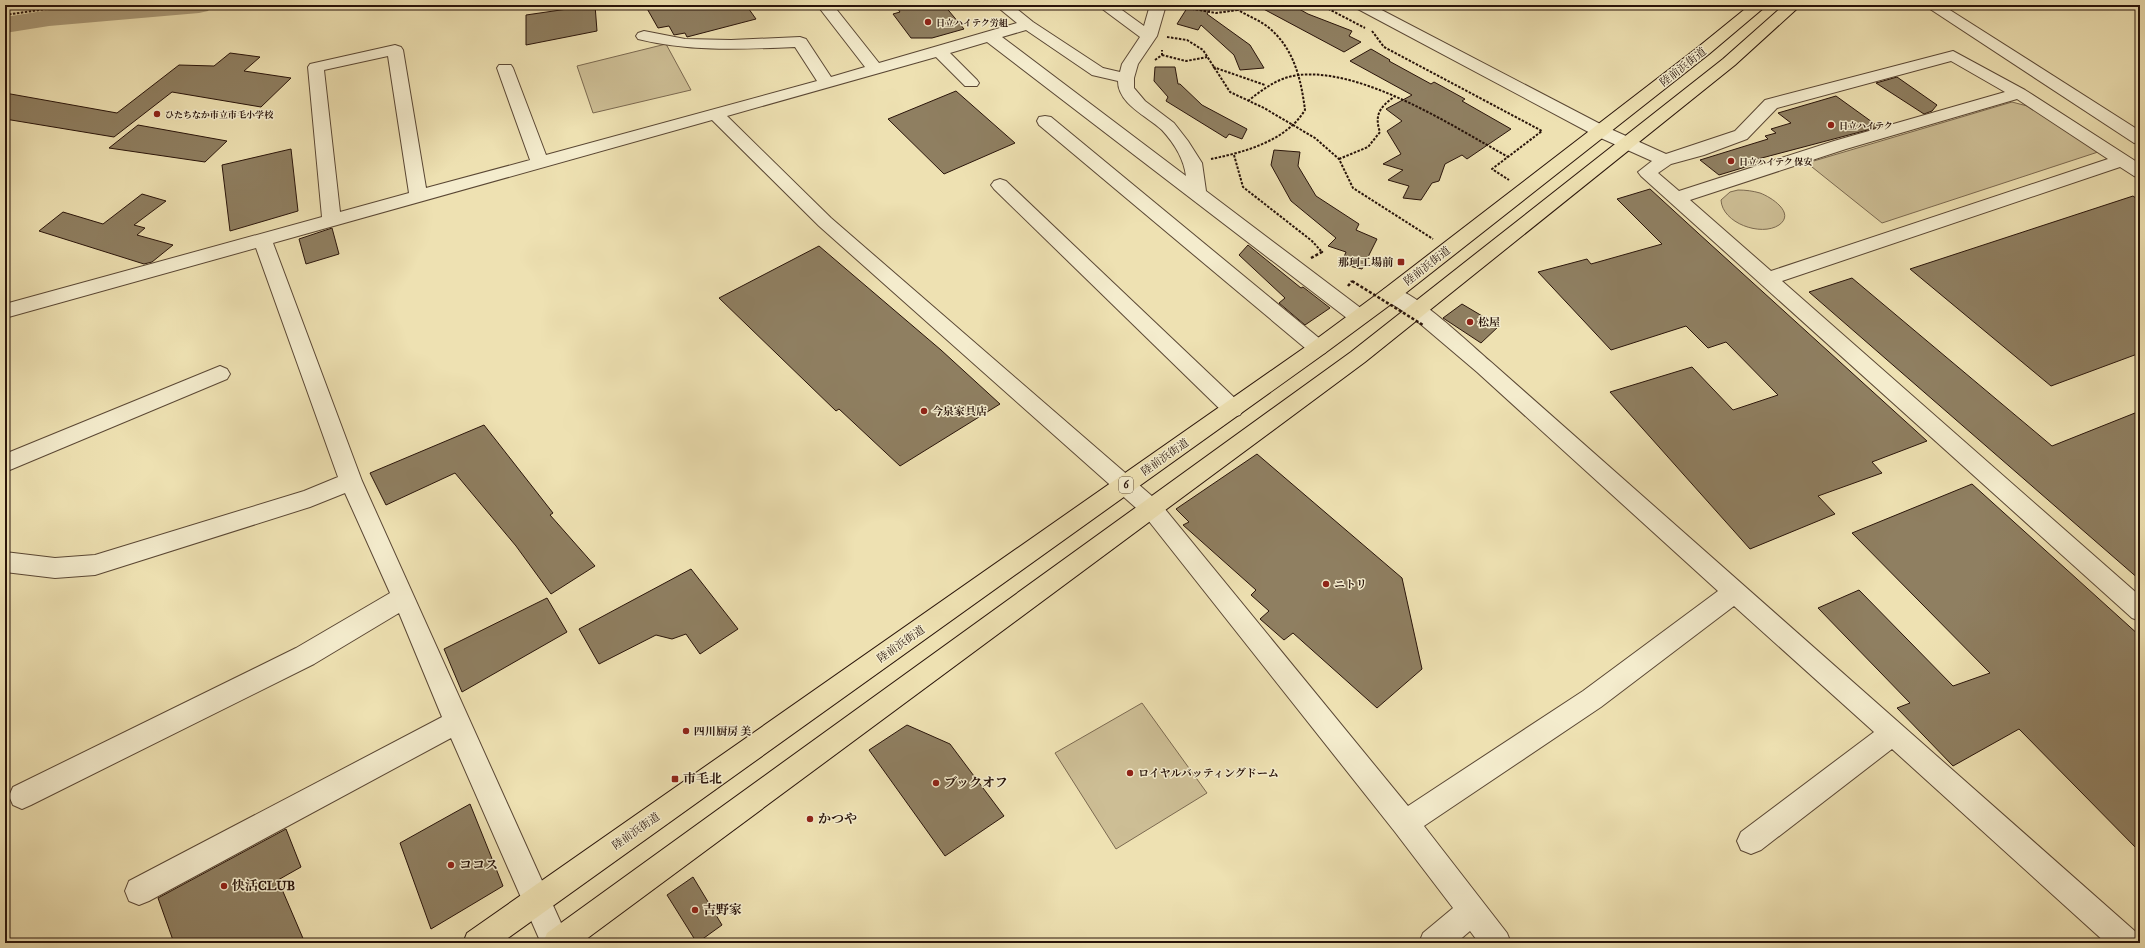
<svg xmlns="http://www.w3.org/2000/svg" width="2145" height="948" viewBox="0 0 2145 948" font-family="'IM FELL Great Primer','Noto Serif JP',serif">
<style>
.green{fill:#cdbe95;stroke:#7b6950}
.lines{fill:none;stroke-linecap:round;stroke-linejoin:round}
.river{fill:#ab9b79;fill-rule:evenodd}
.building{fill:#8f7f61;stroke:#29140a}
.minor-casing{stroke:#5a4734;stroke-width:2}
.highway-casing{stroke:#29140a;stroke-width:2}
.path-far1{stroke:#29140a;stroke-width:2;stroke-dasharray:2.5 1.5;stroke-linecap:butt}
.path{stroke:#29140a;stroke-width:2.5;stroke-dasharray:3 2;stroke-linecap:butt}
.minor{fill:#f4eccd;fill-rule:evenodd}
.highway{fill:#eee1b2;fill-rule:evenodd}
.path-bridge{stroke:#29140a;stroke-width:2.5;stroke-dasharray:3 2;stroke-linecap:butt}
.poi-dot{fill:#8f2418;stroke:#f4eccd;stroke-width:1.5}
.labels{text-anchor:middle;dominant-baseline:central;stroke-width:3;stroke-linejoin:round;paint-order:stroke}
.far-poi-label{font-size:9px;font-weight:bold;fill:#29140a;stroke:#f4eccd;text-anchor:start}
.shield{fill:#f4eccd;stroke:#654;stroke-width:1}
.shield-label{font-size:10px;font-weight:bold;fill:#29140a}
.street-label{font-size:11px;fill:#29140a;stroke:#f4eccd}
.poi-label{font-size:11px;font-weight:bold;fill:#29140a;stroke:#f4eccd;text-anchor:start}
.near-poi-label{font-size:13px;font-weight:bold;fill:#29140a;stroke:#f4eccd;text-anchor:start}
</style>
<rect width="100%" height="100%" fill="#eee1b2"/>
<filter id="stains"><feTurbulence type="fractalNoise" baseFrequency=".005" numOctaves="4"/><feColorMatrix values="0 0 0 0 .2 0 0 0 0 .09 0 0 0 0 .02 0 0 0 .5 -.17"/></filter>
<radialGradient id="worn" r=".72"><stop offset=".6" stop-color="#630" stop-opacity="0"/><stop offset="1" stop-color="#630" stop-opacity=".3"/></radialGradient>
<g class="green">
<polygon points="666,44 691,90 593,113 577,66"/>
<polygon points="2012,102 2031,107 2098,152 1882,223 1807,163"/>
<path d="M1738,190C1746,190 1753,191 1760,193C1771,197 1796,213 1779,225C1761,237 1722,223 1721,200L1730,192Z"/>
<polygon points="1142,703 1207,793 1116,849 1055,753"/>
</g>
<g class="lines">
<polygon class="river" points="105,5 212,5 208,11 199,13 49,26 5,33 5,17 49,10"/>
</g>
<g class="building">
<polygon points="595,5 597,31 526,45 526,15"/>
<polygon points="645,5 746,5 756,19 687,37 685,33 674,35 669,26 658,28"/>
<polygon points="895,5 944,5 964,29 932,38 911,38 893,14 900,12"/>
<polygon points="1189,5 1213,5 1207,14 1250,45 1264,68 1240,70 1234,55 1201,25 1198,30 1177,24"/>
<polygon points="1256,5 1292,5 1308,14 1352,31 1349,36 1361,42 1344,52"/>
<polygon points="1371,49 1390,60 1389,61 1431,84 1434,82 1465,99 1462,101 1511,129 1467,159 1462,155 1445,164 1439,181 1432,183 1421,200 1403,198 1409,186 1388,180 1403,170 1383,164 1401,154 1387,131 1402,121 1386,109 1412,95 1350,61"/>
<polygon points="230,53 260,57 244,71 291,78 261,107 172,92 114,137 5,119 5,93 117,113 179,65 214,66"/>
<polygon points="1155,67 1175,67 1178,84 1180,84 1202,105 1247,129 1242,139 1229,134 1226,138 1166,101 1168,97 1154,81"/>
<polygon points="1897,77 1937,105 1932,111 1924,114 1876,83"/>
<polygon points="956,91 1015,143 944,174 888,119"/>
<polygon points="1836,96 1879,127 1758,159 1762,162 1719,175 1700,160 1768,139 1765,136 1776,133 1771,129 1791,123 1778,113"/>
<polygon points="138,125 227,141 205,162 109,148"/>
<polygon points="291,149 298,211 230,231 222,165"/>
<polygon points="1274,150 1300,152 1298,166 1316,196 1359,224 1356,230 1377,239 1362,269 1341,264 1346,252 1328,246 1336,238 1291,201 1271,165"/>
<polygon points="1650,189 1698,233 1927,441 1872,462 1882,473 1818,496 1835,514 1750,549 1610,392 1692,367 1733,410 1778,395 1726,342 1708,348 1686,326 1611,350 1538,272 1587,259 1591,264 1662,244 1617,199"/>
<polygon points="142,194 166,201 134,225 145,228 137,235 173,245 152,262 144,264 39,231 63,212 103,224"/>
<polygon points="2133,196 2140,201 2140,353 2051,386 1910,269"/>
<polygon points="332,228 339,254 306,264 299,239"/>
<polygon points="1248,245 1301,288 1303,287 1330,308 1305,325 1279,303 1285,298 1239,255"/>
<polygon points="819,246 941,350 1000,404 900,466 839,409 836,411 719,298"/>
<polygon points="1852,278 2052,446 2140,411 2140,580 1809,292"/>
<polygon points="1462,304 1499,326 1481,343 1443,318"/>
<polygon points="484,425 553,513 550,515 595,566 551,594 516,546 455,473 386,505 370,473"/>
<polygon points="1257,454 1402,578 1422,669 1377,708 1293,633 1284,640 1260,619 1269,611 1251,595 1256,590 1183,525 1189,522 1176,509"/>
<polygon points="1972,484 2140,636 2140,852 2019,729 1953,766 1897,708 1910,703 1818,608 1859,590 1953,686 1990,673 1852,533"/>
<polygon points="691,569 738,629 700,654 686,634 672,639 656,635 599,664 579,629"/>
<polygon points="547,598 567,632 462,692 444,649"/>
<polygon points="907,725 950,744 1004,816 945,856 869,750"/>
<polygon points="470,804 503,886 431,929 400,843"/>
<polygon points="286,829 301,867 278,880 305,943 174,943 158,898"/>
<polygon points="693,877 722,925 697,943 667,895"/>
</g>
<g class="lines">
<g class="minor-casing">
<g id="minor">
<path d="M817,5H833L879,63L1017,23L995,5H1012L1033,22L1103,68L1120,72L1122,64L1140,37L1097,5H1115L1144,26L1150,5H1166L1157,36L1138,64L1134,78V88L1145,101L1174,123L1188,141L1202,163L1206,191L1366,312L1369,317L1366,322L1359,324L1352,322L987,42L950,53L977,80L979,83L977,86H965L936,57L727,116L831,218L1160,503L1408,806L1583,691L1718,591L1477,372L1411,316L1384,299L1381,294L1384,289C1387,288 1390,287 1393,288C1416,292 1471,345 1491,362L2137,933L2140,943H2106L1892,749L1761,850L1751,854L1741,850L1737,841L1741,832L1874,732L1734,606L1601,707L1424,826L1507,933L1511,943H1479L1470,931L1456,943H1419L1423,933L1453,908L1395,832L1144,515L819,226L712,120L273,243L362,481L570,943H541L451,738L149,901L139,905L129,901L125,891L129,881L442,717L399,613L314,664L31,805L22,809L13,805L9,796L13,787L296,648L390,593L345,493L310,507L95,575L55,578L5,572V552L55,558L95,555L304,491L338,477L256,248L5,318V304L322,217L308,67L310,64L395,45L401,47L403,50L426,188L530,160L497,68L499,65H511L513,68L546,155L817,81L795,47C741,49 691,52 638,39L636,36L638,33L644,31L685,39L731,40L800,37L806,39L831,77L865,67ZM1026,30L1092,75L1118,81C1118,104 1147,116 1162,130C1174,143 1184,159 1186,176L1002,37ZM388,56L409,193L340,212L324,70Z"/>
<path d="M1353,5H1372L1606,127L1666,154L1735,131L1765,100L1953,51L2025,90L2140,164V178L2134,176L2120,167L1782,281L2140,596V621L2132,618L1641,176L1638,172L1652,161L1594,135L1356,8ZM1951,61L2005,92L1834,141L1679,191L1658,173L1671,164L1704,155L1747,139L1777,108ZM2017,99L2108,159L1771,271L1690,200L1846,149Z"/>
<polygon points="1924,5 1942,5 2140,131 2140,144 2134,143"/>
<polygon points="1045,116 1051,117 1325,343 1328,348 1325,353 1318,355 1311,353 1039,125 1037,121 1039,117"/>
<polygon points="1000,179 1006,181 1240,403 1244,409 1240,415 1233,417 1226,415 994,189 991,185 994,181"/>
<polygon points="220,366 227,369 230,374 227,379 5,472 5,454"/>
</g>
</g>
<g class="highway-casing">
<g id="highway">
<polygon points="1750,5 1767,5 1709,54 1398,299 1325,353 501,943 463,943 467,933 1311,343 1384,289 1697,48"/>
<polygon points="1784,5 1801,5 1735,65 1365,362 581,943 543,943 547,933 1351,352 1723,59"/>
</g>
</g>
<g class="path-far1">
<polyline points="1321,5 1365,28"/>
<polyline points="1176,6 1216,13 1238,10"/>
<polyline points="5,15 74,5"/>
<polyline points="1372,31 1384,47 1542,131 1492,169 1509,180"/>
<polyline points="1167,37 1187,40 1203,50 1230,92 1264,108 1315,138 1339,159 1353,188 1433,239"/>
<polyline points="1162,55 1186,61 1207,57"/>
<polyline points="1155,60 1162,55 1162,50"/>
<polyline points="1213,67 1265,85"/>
<path d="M1248,101C1263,89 1279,77 1299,75C1363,68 1453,126 1508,157"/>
<polyline points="1234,155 1243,187 1312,241 1321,251"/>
<path d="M1211,159C1245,152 1286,141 1305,110C1301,79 1294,48 1268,27C1259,20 1248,16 1238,10L1239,5"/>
<path d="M1339,159L1368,147L1380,132C1374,115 1380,107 1394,97"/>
</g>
<g class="path">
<polyline points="1311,258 1322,252 1320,250"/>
<polyline points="1348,286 1352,281"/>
</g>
<use href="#minor" class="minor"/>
<use href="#highway" class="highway"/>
<polyline class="path-bridge" points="1352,281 1423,325"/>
</g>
<g class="poi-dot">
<circle cx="928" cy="22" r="4"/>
<circle cx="157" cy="114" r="4"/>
<circle cx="1831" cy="125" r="4"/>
<circle cx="1731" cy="161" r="4"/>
<rect x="1397" y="258" width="8" height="8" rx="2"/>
<circle cx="1470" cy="322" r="4"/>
<circle cx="924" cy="411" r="4"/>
<circle cx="1326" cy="584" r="4"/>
<circle cx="686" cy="731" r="4"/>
<circle cx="1130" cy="773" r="4"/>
<rect x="671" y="775" width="8" height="8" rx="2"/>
<circle cx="936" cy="783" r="4"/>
<circle cx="810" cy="819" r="4"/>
<circle cx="451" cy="865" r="4"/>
<circle cx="224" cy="886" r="4"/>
<circle cx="695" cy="910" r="4"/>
</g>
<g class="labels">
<g class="far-poi-label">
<text x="936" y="22">日立ハイテク労組</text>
<text x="165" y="114">ひたちなか市立市毛小学校</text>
<text x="1839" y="125">日立ハイテク</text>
<text x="1739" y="161">日立ハイテク 保安</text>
</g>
<rect class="shield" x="1119" y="477" width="14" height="16" rx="3"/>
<g class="shield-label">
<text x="1126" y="485">6</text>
</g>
<g class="street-label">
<text transform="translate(1683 67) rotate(-38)">陸前浜街道</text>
<text transform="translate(1427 266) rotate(-38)">陸前浜街道</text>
<text transform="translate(1165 457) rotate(-35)">陸前浜街道</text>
<text transform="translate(901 644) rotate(-35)">陸前浜街道</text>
<text transform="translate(636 831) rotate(-35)">陸前浜街道</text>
</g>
<g class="poi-label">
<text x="1393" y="262" text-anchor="end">那珂工場前</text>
<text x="1478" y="322">松屋</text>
<text x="932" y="411">今泉家具店</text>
<text x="1334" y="584">ニトリ</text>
<text x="694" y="731">四川厨房 美</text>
<text x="1138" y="773">ロイヤルバッティングドーム</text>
</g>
<g class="near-poi-label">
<text x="683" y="779">市毛北</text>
<text x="944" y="783">ブックオフ</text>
<text x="818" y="819">かつや</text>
<text x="459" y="865">ココス</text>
<text x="232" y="886">快活CLUB</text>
<text x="703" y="910">吉野家</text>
</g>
</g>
<rect width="2145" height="948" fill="none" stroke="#eee1b2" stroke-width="20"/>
<rect x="6" y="6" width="2133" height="936" fill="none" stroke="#29140a" stroke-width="2"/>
<rect x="10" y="10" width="2125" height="928" fill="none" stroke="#29140a"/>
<rect width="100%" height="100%" filter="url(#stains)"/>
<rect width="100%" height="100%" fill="url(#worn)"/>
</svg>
